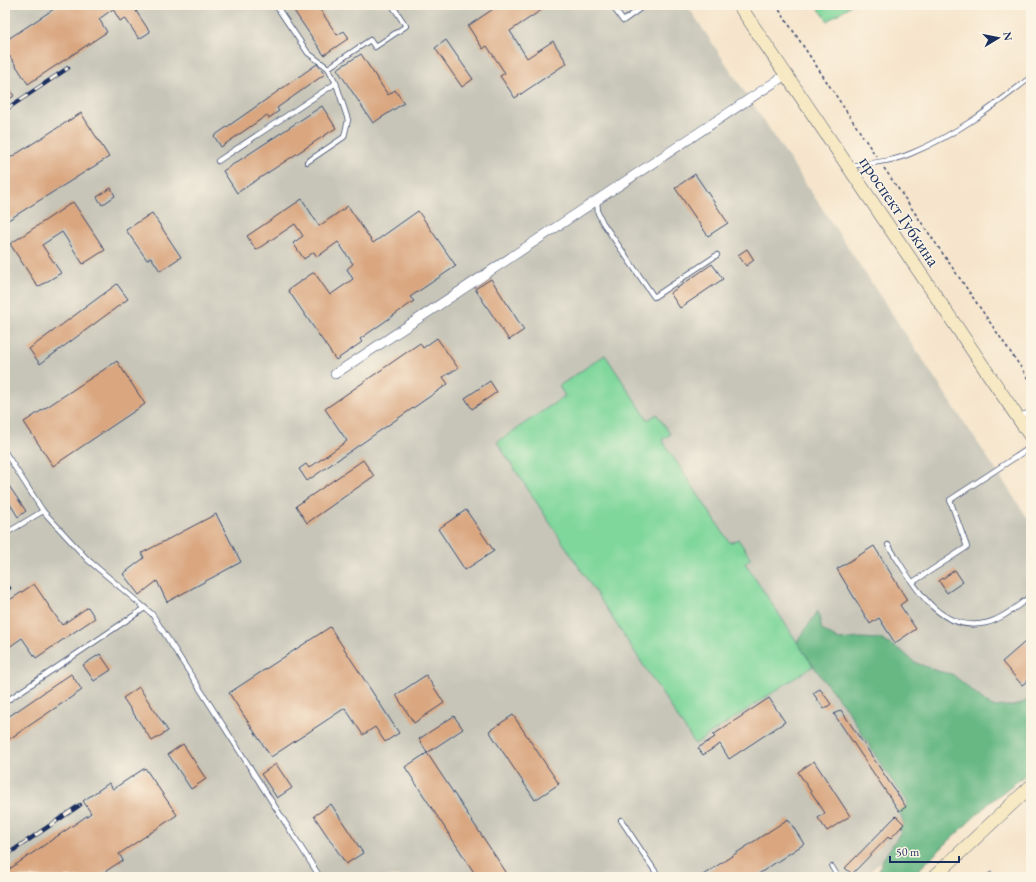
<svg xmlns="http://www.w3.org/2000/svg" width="1036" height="882" viewBox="0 0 1036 882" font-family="'EB Garamond',serif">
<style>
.industrial{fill:#c6c5b8}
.green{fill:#80d79c;stroke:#4e837d}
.forest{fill:#68b884;stroke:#427471}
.building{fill:#d9a67f}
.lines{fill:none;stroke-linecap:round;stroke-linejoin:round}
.lane-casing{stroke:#3c4a6e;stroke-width:6}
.street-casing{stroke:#3c4a6e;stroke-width:10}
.secondary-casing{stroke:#3c4a6e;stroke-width:14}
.path{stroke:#3c4a6e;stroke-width:1.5;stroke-dasharray:3 3;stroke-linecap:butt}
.lane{stroke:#fff;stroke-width:4.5}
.street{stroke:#fff;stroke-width:9}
.secondary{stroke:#f7e9c3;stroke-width:13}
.rail-casing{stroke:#1b2f5e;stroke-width:4.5}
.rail{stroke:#fcf5e5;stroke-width:3;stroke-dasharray:9;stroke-linecap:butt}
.labels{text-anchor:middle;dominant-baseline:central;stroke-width:3;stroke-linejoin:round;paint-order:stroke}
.street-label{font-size:18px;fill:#1b2f5e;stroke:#fcf5e5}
</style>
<rect width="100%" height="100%" fill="#fcf5e5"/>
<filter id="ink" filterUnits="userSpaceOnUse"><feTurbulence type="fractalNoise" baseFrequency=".025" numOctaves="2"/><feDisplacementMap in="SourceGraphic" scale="8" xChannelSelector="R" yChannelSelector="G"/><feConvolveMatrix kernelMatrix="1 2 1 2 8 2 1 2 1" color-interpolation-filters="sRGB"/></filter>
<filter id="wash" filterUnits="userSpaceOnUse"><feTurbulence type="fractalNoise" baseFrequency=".012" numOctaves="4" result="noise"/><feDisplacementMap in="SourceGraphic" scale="16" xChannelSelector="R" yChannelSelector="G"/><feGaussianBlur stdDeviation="0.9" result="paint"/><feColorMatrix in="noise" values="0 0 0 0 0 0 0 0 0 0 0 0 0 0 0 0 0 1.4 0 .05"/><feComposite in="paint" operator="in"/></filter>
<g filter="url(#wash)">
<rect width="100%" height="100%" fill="#f6e5cc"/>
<polygon class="industrial" points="5,5 687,5 1031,523 1031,723 864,877 5,877"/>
<g class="green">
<polygon points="816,5 851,5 828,21"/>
<polygon points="605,355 648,420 657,414 670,434 662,440 730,543 738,539 751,558 745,563 813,666 695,744 497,442 565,396 559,386"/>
</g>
<polygon class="forest" points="818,611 822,630 839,640 860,638 880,639 902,651 914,662 937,671 952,674 992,707 1019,705 1031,698 1031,771 990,802 911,877 877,877 882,861 901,832 898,830 904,824 899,811 908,803 882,766 847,709 824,681 797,642"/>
<g id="blocks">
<g class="building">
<polygon points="60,5 145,5 136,11 150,32 139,39 125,18 120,21 113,9 99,19 107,32 28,84 5,49 5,41"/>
<polygon points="290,5 317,5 337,35 344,31 349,38 324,55"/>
<polygon points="499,5 549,5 510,31 527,58 553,41 567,63 515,98 500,76 505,73 487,46 483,49 468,26"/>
<polygon points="446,40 473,79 462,87 435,48"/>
<polygon points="361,54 388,95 395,90 404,103 373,123 337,69"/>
<polygon points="317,64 325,74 277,108 279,111 269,118 267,115 221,147 214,136"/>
<polygon points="5,82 14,96 5,102"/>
<polygon points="322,106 336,128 237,193 223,171"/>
<polygon points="81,113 109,157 5,222 5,161"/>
<polygon points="695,174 728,223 708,236 675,188"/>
<polygon points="111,188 115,196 102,205 97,197"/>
<polygon points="302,199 319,226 348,206 373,243 418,211 456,266 410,297 414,301 360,339 362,342 336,360 288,290 314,272 330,295 353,279 347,269 353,264 338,242 317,257 314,252 304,259 293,243 303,236 295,224 256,250 247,236"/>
<polygon points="73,202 105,250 83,264 62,232 42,245 61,273 38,287 10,244"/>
<polygon points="152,213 181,257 160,271 151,257 147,260 126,230"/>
<polygon points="747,249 754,260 746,266 738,255"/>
<polygon points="712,264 723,279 680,308 670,293"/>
<polygon points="491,279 524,330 509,340 475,289"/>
<polygon points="117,284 128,299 40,364 29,349"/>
<polygon points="437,338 458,368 443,377 448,384 307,481 299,469 306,464 309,468 347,441 325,409 420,343 423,348"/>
<polygon points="117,361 145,404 53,466 24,422"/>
<polygon points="490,381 497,392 472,409 465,398"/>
<polygon points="363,460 374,476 307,523 296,506"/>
<polygon points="5,480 26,511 18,517 10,504 5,507"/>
<polygon points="466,510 494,551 465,570 438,529"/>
<polygon points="216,514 241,562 167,602 157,581 139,595 123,574 144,558 142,553"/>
<polygon points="874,546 907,600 900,605 916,629 895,643 879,618 870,624 837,569"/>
<polygon points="955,570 963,582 947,593 939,581"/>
<polygon points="34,584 62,625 88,607 95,618 36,658 22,638 5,650 5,603"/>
<polygon points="330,627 399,733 385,742 375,727 363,735 345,708 271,757 229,693"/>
<polygon points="1025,642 1031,648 1031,678 1022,685 1002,662"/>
<polygon points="100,654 111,670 94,681 83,665"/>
<polygon points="71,674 82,690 5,742 5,719"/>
<polygon points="426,675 444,703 414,723 396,695"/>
<polygon points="139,687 168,731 152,741 123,698"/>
<polygon points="820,689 831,704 824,709 813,693"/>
<polygon points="769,698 785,722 729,759 720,744 703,755 698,748 715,737 713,735"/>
<polygon points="841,710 906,807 899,811 834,714"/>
<polygon points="513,715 559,784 535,800 489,731"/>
<polygon points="454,716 463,729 427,753 419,739"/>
<polygon points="183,744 206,779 191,789 168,754"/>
<polygon points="427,753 506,872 498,877 477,877 405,767"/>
<polygon points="814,761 850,816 827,831 818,818 825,813 798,772"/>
<polygon points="276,764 292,788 277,798 261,774"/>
<polygon points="145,768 177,815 119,854 123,860 97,877 5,877 5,872 91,813 83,801 109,783 113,789"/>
<polygon points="331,804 363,853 346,864 314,816"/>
<polygon points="896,816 904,824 890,839 888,837 852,874 845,868"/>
<polygon points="788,819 804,844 754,877 700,877"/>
</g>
</g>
</g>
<g filter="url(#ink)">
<use href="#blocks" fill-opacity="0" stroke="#3c4a6e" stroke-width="1"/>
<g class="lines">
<g class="lane-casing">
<g id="lane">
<polyline points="612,5 623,21 645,5"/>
<polyline points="277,7 308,53 328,68"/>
<polyline points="218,161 336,83"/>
<polyline points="307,162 344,137 348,120 336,83 328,68 370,40 375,47 406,26 392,5"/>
<path d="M849,166C870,163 892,162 912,153C956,135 994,106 1031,77"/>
<polyline points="597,200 598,213 603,223 654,297 717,255"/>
<polyline points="1019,416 1031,412"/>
<polyline points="5,452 43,511 88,560 152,614 320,877"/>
<polyline points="5,534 43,511"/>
<path d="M888,545C911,579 936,634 986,623C1003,619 1017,606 1031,596"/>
<polyline points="913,582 967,547 950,500 1031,447"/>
<polyline points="5,702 145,608"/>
<polyline points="621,820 659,877"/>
<polyline points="832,867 838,877"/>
<polyline points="989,877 991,875"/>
</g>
</g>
<g class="street-casing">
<polyline id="street" points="335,374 787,74"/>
</g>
<g class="secondary-casing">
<g id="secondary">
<polyline points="739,5 1031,437"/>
<polyline points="934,877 1031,786"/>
</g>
</g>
<g class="path">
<polyline points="776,5 876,156"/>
<polyline points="884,168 1031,382"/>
</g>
<use href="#lane" class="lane"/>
<use href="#street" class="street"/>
<use href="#secondary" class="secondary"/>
<g class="rail-casing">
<g id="rail">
<polyline points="5,110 68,68"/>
<polyline points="5,591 9,588"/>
<polyline points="5,856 80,805"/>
</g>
</g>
<use href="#rail" class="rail"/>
</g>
</g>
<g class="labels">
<g class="street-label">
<text transform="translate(900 211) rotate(56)">проспект Губкина</text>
</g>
</g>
<rect width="1036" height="882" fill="none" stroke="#fcf5e5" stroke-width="20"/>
<g transform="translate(998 38) rotate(80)" stroke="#fcf5e5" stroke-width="3" paint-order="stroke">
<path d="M0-3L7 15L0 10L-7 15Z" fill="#1b2f5e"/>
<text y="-6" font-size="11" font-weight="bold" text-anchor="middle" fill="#1b2f5e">N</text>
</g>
<path d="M890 856v6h69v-6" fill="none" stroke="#1b2f5e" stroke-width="2"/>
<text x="896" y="856" font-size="12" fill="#1b2f5e" stroke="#fcf5e5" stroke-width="3" paint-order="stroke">50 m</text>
</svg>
